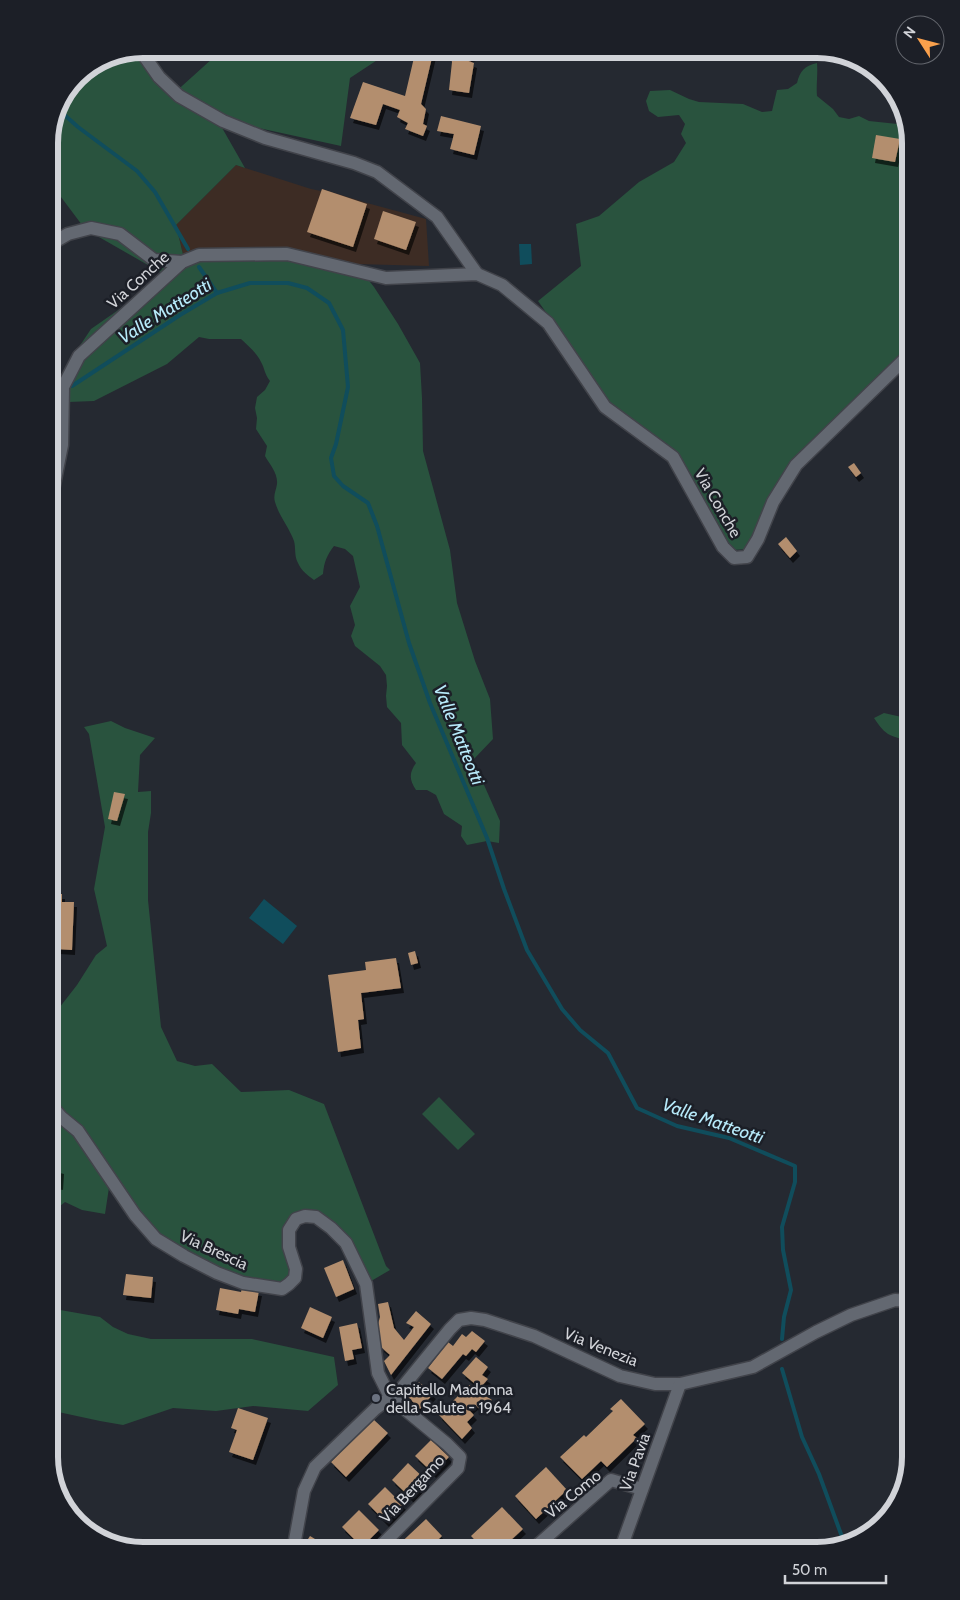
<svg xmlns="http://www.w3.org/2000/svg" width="960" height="1600" viewBox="0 0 960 1600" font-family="Cabin,sans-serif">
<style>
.industrial{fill:#3d2c24}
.green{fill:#29533e}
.water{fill:#104d5c}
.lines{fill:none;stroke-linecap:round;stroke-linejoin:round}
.stream{stroke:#104d5c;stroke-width:4}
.building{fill:#b38e6e;filter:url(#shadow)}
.street-casing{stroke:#41434a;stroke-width:15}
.secondary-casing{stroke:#41434a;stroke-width:15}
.street{stroke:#636871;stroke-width:12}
.secondary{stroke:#636871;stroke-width:12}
.worship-dot{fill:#6b7280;stroke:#1c1f27;stroke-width:2}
.labels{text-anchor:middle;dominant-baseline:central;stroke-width:5;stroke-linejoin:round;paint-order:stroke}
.street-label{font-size:16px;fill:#d1d3d8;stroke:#1c1f27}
.poi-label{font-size:16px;fill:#d1d3d8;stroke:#1c1f27;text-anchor:start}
.water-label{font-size:18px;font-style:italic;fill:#b7eafa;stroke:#1c1f27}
.rim{fill:none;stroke:#d1d3d8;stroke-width:6}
</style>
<defs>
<filter id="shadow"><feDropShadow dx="3" dy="5" stdDeviation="0" flood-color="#0009"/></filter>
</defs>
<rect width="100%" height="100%" fill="#252931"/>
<polygon class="industrial" points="236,165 311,189 321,191 322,189 367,203 426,219 429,266 356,264 314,255 185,263 176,225"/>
<g class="green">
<path d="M142,49C148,65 154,87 172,95L223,49H394L350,78L341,146L217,119L245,168L236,165L176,225L185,263L203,253L314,255L356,264L374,287L398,324L420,363L422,398L423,451L450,550L457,603L475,661L490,699L493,739L473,760L500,821L499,843L487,841L467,845L461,836L462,826L444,814L436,795L427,790H416C409,779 409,773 416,763L402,745L401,723L387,707L386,696L387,686L386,675L380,666L355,646L351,636L355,625L350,606L360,587L353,556L345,549L334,546C327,555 324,562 323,574L314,580C307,575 301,570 298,563C294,556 296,548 294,541C289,527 279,516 275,502C273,495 276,491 277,484C278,473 270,465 265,456L267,446L256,429L257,418L255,408L257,397L265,390L270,381C264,373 265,369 261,362C257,353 248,346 241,339H209L199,337L167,364L94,401L68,402L67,365L91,329L167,276L85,229L49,181V136L76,76L107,56Z"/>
<path d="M817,63C818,75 816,85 817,96L833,109L839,117L849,119L859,116L869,121L907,125L911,142V348L819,440L760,536L749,549L732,550L678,467L609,402L538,301L581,266L576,224L599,216L639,182L674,162L686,143L681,134L685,124L679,115L658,117L649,111L646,101L650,91L670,90L689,99L699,102L743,104L762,112L772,111L777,90L788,89L797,83C800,71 804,66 817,63Z"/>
<path d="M884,713L906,718L911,715V745C906,738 896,739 888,734C882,730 878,724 874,718Z"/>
<polygon points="111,721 125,728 155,738 140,755 138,792 151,791 151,813 148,832 148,900 161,1027 177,1061 195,1066 212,1064 241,1092 289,1090 324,1104 386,1266 390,1270 366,1284 346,1243 305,1216 289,1230 296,1269 289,1284 243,1283 156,1239 110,1181 105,1214 82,1210 65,1202 49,1215 49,1021 77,985 96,955 107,946 94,889 105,827 89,734 84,727"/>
<polygon points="439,1097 475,1134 458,1150 422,1114"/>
<polygon points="49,1308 100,1317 113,1327 128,1334 151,1339 252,1339 334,1357 338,1385 308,1411 253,1406 216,1411 173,1408 123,1425 100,1421 49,1410"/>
</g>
<g class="water">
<polygon points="519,244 531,244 532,264 520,265"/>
<polygon points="264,899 297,926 283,944 249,918"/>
</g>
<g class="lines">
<g class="stream">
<polyline points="60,111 78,127 137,171 155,192 188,249"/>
<polyline points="199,267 217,293"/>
<polyline points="72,386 180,315 217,293 250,283 288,283 307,288 329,303 343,330 348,387 336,444 331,458 334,476 343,486 368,503 377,526 409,643 430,703 487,838 504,889 527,950 562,1009 580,1030 608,1053 637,1108 677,1126 729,1138 795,1166 795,1182 782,1227 783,1250 791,1290 784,1317 782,1339"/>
<polyline points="49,389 51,388"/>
<polyline points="782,1369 802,1437 819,1474 845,1545"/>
</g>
</g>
<g class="building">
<polygon points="416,49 434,49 421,104 426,109 423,124 427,126 423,136 405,129 408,123 397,117 400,110 383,104 376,125 350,118 363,82 405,96"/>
<polygon points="448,49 471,49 473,56 463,59 474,63 469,93 449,90 452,62"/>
<polygon points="441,116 481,126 474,155 450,149 454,134 437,131"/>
<polygon points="876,135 900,139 895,162 872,158"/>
<polygon points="322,189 367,204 353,247 307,232"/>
<polygon points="383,211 416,222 406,250 374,239"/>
<polygon points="911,403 911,419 904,410"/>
<polygon points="854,463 861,473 856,477 848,467"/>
<polygon points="786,537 797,551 790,558 778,544"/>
<polygon points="49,763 57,763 58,797 49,797"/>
<polygon points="114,792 125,794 117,821 108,819"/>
<polygon points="49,894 62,894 62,902 74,902 72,950 56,949 55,958 49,957"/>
<polygon points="415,951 418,963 411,965 408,953"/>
<polygon points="396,958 401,988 361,993 364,1019 358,1020 361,1048 338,1052 328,975 366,970 365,962"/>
<polygon points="49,1166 61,1169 60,1185 49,1183"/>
<polygon points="343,1260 354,1289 336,1297 324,1268"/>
<polygon points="126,1274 153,1277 151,1298 123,1295"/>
<polygon points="220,1288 241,1292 242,1288 259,1291 255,1312 239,1309 238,1314 216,1310"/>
<polygon points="388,1302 394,1328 404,1340 414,1327 406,1323 416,1311 431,1324 391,1375 384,1361 390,1355 381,1347 378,1324 380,1317 378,1304"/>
<polygon points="310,1307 332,1317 323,1338 301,1328"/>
<polygon points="357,1323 362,1348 352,1350 354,1359 345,1361 339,1327"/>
<polygon points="472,1331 485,1341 476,1352 472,1349 466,1356 463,1354 442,1379 428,1368 448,1342 453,1346 462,1334 466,1337"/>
<polygon points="476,1357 488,1367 482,1375 488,1379 480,1388 462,1373"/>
<polygon points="419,1382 433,1394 420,1409 407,1396"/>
<polygon points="469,1385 492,1400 481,1410 475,1405 469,1410 474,1415 467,1422 472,1428 462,1439 439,1415"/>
<polygon points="377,1394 380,1395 381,1398 376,1402 372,1402 371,1398 372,1396"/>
<polygon points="621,1399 645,1424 633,1435 637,1438 607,1467 601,1461 582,1479 560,1457 584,1435 586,1437 613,1411 610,1409"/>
<polygon points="238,1408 268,1418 253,1460 229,1452 237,1430 231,1428"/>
<polygon points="373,1419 388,1433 346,1477 331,1462"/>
<polygon points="431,1440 449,1457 433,1473 415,1456"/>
<polygon points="408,1463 427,1481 411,1498 392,1480"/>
<polygon points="546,1467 567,1490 536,1519 515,1496"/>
<polygon points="385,1487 403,1505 386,1522 368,1504"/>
<polygon points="502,1507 523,1529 499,1551 485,1551 471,1536"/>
<polygon points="359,1510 379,1530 362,1547 342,1527"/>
<polygon points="426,1519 442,1536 426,1551 392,1551"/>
<polygon points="310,1536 335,1551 300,1551"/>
</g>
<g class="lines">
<g class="street-casing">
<g id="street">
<polyline points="142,49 145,57 159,77 179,96 223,121 265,138 354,163 377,172 437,217 477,274"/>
<polyline points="49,245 68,234 91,228 120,234 154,260 182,262"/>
<polyline points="49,1103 61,1117 78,1131 135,1215 156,1239 184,1256 217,1273 243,1283 282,1289 289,1284 295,1278 296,1269 289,1247 289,1230 296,1219 305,1216 316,1217 331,1228 346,1243 366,1284 378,1373 390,1397 447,1444 460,1457 458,1468 376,1551"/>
<polyline points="451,1547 454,1551"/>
<polyline points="293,1551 304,1491 315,1467 375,1409 401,1389 450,1329 459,1320 471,1318 485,1320 534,1336 620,1376 655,1384 680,1384 753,1367 816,1332 851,1315 895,1300 911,1301"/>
<polyline points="531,1551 611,1480 642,1489"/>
<polyline points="620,1551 680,1384"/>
</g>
</g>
<g class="secondary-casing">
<polyline id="secondary" points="49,510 62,445 63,387 79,356 182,262 199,255 287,254 386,278 477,274 502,285 548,323 605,407 673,457 723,547 734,558 747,557 758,539 773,502 796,465 911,353"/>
</g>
<use href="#street" class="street"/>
<use href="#secondary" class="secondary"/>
</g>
<circle class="worship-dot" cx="376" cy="1398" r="5"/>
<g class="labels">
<g class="street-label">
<text transform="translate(138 280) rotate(-42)">Via Conche</text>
<text transform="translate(718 503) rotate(60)">Via Conche</text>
<text transform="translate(214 1250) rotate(25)">Via Brescia</text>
<text transform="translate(601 1347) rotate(22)">Via Venezia</text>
<text transform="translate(635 1462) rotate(-70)">Via Pavia</text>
<text transform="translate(412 1489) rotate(-47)">Via Bergamo</text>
<text transform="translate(573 1494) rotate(-39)">Via Como</text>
</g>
<g class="poi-label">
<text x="386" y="1389">Capitello Madonna<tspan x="386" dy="18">della Salute - 1964</tspan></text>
</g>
<g class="water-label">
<text transform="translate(165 311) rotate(-32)">Valle Matteotti</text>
<text transform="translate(459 735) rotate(68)">Valle Matteotti</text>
<text transform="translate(713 1121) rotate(19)">Valle Matteotti</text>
</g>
</g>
<path d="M0 0H960V1600H0ZM143 58H817A85 85 0 0 1 902 143V1457A85 85 0 0 1 817 1542H143A85 85 0 0 1 58 1457V143A85 85 0 0 1 143 58Z" fill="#1c1f27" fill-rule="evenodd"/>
<path class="rim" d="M143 58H817A85 85 0 0 1 902 143V1457A85 85 0 0 1 817 1542H143A85 85 0 0 1 58 1457V143A85 85 0 0 1 143 58Z"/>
<g transform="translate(920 40) rotate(306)"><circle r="24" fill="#1c1f27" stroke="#64676e"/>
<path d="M0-4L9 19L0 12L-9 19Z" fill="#f9a04c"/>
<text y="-8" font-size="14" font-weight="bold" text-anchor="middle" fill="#d1d3d8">N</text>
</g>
<path d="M785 1575v8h101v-8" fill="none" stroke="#d1d3d8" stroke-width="2.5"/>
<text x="792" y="1575" font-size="15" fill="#d1d3d8" stroke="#1c1f27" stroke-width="4" paint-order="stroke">50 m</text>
</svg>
